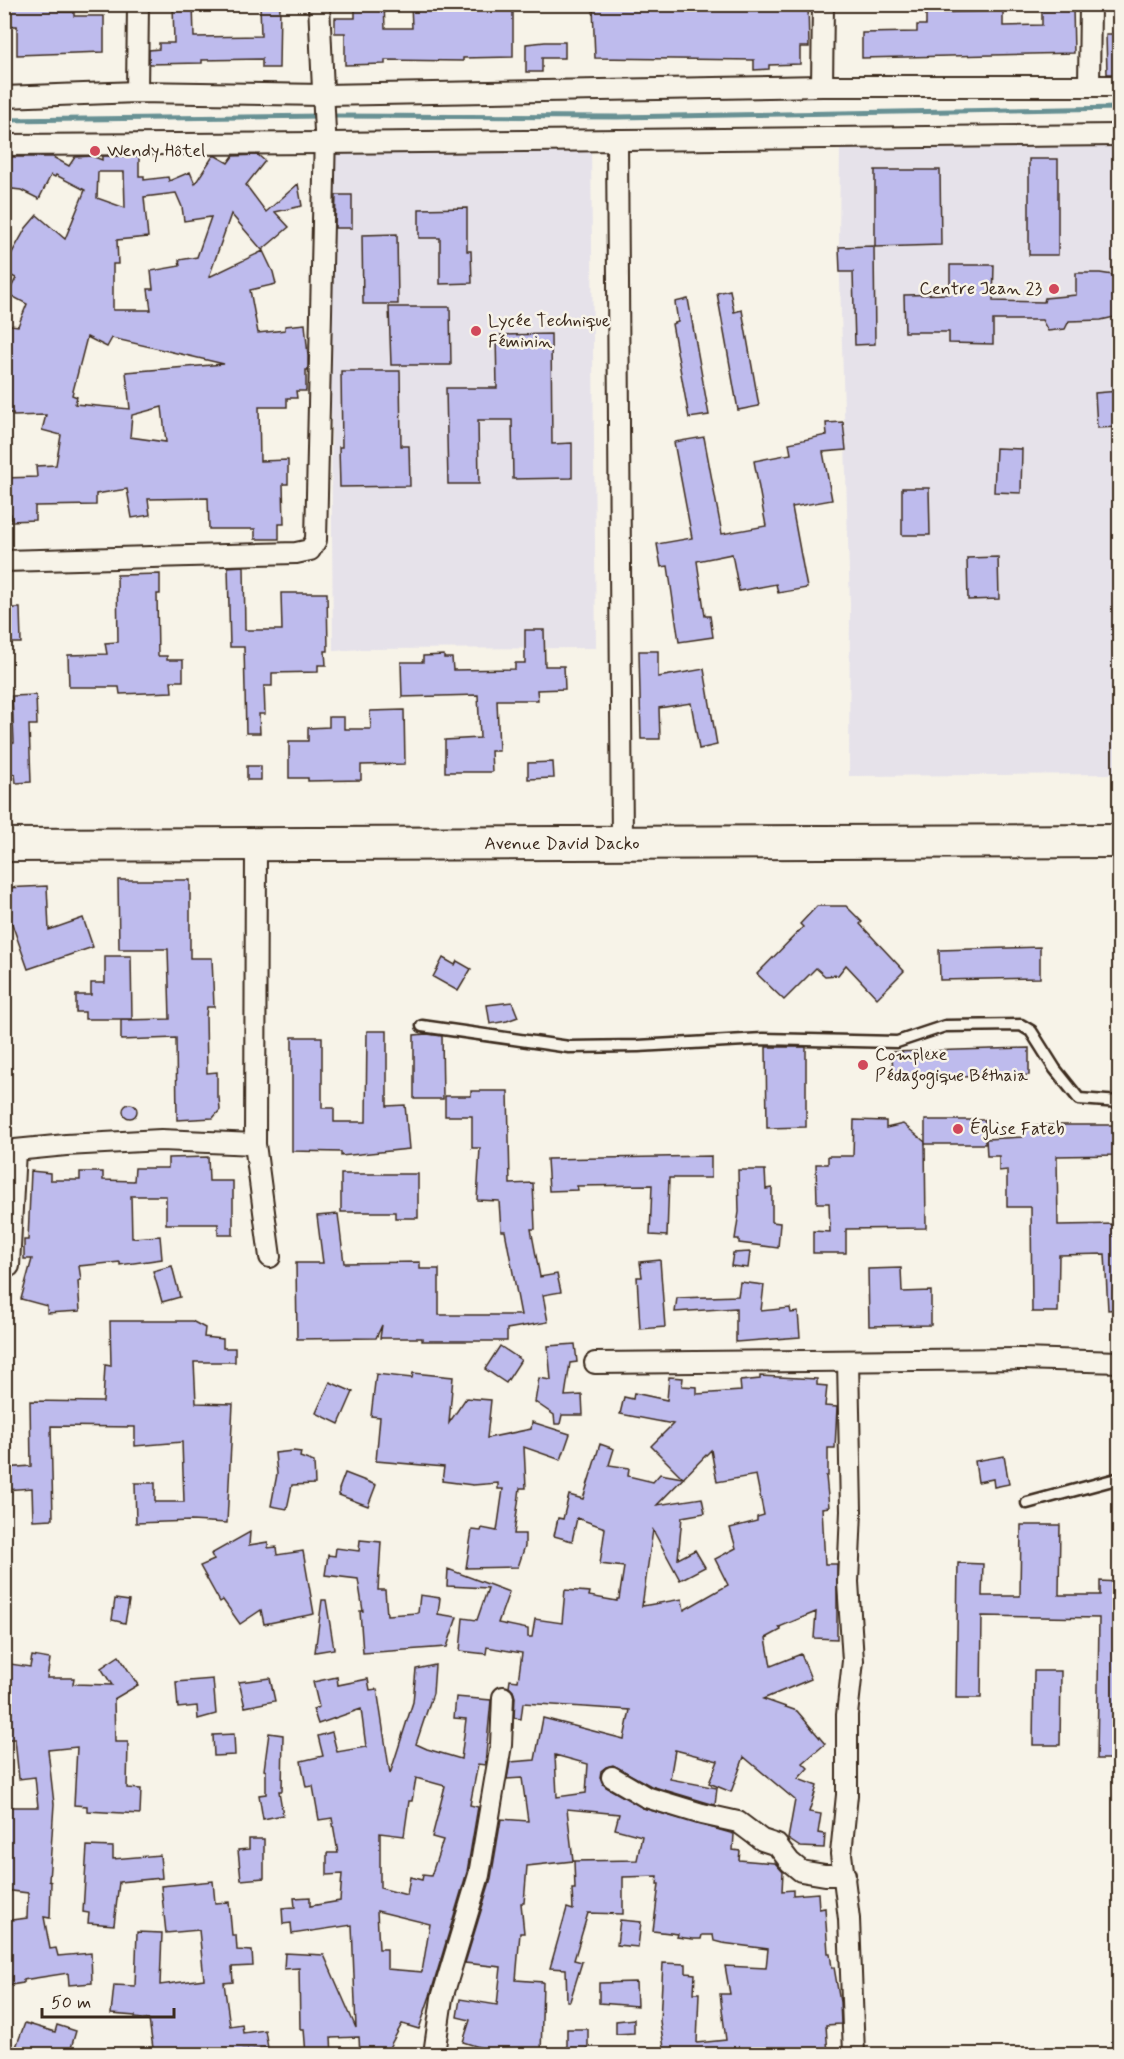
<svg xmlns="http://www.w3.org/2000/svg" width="1124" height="2059" viewBox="0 0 1124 2059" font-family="Mynerve,sans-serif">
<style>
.built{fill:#e6e2ea}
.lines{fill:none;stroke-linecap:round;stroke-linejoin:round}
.stream{stroke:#689194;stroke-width:5}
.building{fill:#bebbed;stroke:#3b2a1e;stroke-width:1.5;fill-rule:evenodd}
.lane-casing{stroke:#3b2a1e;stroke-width:15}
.street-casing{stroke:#3b2a1e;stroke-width:24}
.primary-casing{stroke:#3b2a1e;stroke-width:36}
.lane{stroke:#f7f3e8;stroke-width:10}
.street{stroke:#f7f3e8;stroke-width:20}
.primary{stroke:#f7f3e8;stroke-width:32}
.poi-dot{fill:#d1495b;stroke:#f7f3e8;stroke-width:2}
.labels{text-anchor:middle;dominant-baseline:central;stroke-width:5;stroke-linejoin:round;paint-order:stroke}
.poi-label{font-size:18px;fill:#3b2a1e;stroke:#f7f3e8;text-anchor:start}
.street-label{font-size:18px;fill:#3b2a1e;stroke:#f7f3e8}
</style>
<rect width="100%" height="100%" fill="#f7f3e8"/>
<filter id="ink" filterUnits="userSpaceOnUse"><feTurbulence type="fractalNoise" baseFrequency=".0167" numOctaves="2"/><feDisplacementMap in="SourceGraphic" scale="12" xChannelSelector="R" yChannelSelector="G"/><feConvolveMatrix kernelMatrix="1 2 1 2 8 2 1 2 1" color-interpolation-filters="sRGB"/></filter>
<g filter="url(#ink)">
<g class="built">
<polygon points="1119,142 1119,774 849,776 850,605 839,247 840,145"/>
<polygon points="591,145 596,648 362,649 333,651 329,155"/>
</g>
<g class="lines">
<g class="stream">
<polyline points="329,116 618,117 1120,108"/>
<polyline points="4,120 320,116"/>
</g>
</g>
<g class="building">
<polygon points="6,4 60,4 60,12 74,12 74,16 104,16 104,52 17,55 17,26 6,26"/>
<polygon points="173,4 193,4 194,37 261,36 260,4 280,4 279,68 262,68 262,59 202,60 202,63 149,64 149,50 159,49 159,43 174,43"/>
<polygon points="355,4 384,4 385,28 412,28 411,4 513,4 513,57 463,58 463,61 385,60 385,64 345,65 345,33 335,33 335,18 355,18"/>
<polygon points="614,4 808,4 809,47 800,47 800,64 769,65 769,69 754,70 754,60 595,58 593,7 614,6"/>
<polygon points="1042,7 1073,7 1074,53 862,58 862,33 917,32 917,25 926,25 926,13 1003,11 1003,26 1042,25"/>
<polygon points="1106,34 1119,34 1119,74 1107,74"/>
<polygon points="545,42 565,42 565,58 542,58 542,72 526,72 526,44"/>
<path d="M258,155L265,161L246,185L266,212L298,184L302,206L275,212L289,227L262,250L231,214L209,277L263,251L273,272L276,284L250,290L258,333L285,330V326L305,324L308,356V370H306V391H296L297,398H287V407H259L260,461L288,460V484H283L284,524H279V539H255V529H209L208,498L148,499L150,515L132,518L127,489L96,494V505L35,506V520L11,521V514L4,515V478L37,477L36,466L56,465L61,435L42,430L46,415L13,416V413H4V324L18,326L27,304L8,294L16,278L4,272V267L26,228L37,215L65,239L85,190L56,175L55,177L51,175L39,199L21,190L4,188V157H53L69,166L75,157L92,156L102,160V156H139V176H144V180L168,177L169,181L190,172L195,184L213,156H216L228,163L233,156ZM98,172H124L125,208L97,198ZM176,193L182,207L184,221L211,217L197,257L179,260L180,266L151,271L153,289H148L151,310H113V264H118L117,240L148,237L144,197ZM87,337L107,347L112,338L224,364L126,372L130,409L75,404L77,397L72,395ZM162,407L166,442L130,437L132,415Z"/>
<rect x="1029" y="159" width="29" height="96"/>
<polygon points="875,170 940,170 941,245 875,247"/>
<polygon points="336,195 352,195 352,228 335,228"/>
<polygon points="467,208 467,251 471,251 472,283 440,284 440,238 419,238 419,209"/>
<polygon points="397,234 398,304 363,304 362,235"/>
<polygon points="874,246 875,344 855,345 853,272 840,272 839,247"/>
<polygon points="950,265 994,265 993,301 1044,302 1045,298 1076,295 1076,273 1100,273 1119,276 1119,316 1101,320 1069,321 1065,329 1048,331 1042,320 993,320 993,344 949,343 949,332 905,332 904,295 950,294"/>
<polygon points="730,290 734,312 742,310 759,406 738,410 717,293"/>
<polygon points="688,299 709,415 689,418 672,324 678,322 675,302"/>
<polygon points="389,307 450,307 451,365 391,365"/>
<polygon points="551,334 552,444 572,443 572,478 513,479 512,420 478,420 479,484 448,484 446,388 497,388 496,335"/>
<polygon points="341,371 400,371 401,446 409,446 410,486 340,487 339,447 342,447"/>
<polygon points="1119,391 1119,427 1097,428 1095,393"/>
<polygon points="843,422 846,450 823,452 832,500 792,507 807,588 778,593 776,584 739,591 732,554 697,561 705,616 710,616 713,637 679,642 668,566 661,567 657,544 692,538 674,442 704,437 722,534 766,526 754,461 791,454 789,443 827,435 826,423"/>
<polygon points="996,448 1022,449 1021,493 994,492"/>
<polygon points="902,488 929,488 930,535 902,535"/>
<polygon points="998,557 999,599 968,600 967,558"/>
<polygon points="244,566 245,630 282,630 281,593 327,593 328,651 325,651 326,665 318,665 318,672 272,673 272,686 264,686 265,714 259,714 260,733 246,733 244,647 230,647 228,567"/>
<polygon points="160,574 160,594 157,594 158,656 167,656 167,660 183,660 183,681 171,681 172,692 120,694 119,687 69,687 68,655 107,654 105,643 118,642 117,575"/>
<polygon points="4,608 20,608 21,643 4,643"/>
<polygon points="525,630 544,630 545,666 564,666 565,689 537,690 538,700 497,700 499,751 491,751 492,772 445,772 445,740 480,738 478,695 402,697 401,662 423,662 423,656 444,655 444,658 452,658 453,670 515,669 515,663 525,663"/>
<polygon points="639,651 658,651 658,677 704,669 717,745 699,749 691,703 659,708 660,739 641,739"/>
<polygon points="36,695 37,725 29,725 31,782 16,783 15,774 4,775 4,743 14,743 12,696"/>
<polygon points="404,710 405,764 361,765 361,780 308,781 308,778 289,778 289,741 308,741 308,728 329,727 329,717 344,717 344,729 371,729 370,711"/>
<polygon points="553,762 554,778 528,779 528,763"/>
<rect x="247" y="766" width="14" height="14"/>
<polygon points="118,880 190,880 190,958 212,958 214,1007 207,1007 206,1016 207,1073 217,1072 217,1097 219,1097 220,1110 213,1118 177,1120 176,1038 121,1040 121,1020 170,1019 168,949 119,949"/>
<polygon points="47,886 49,930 83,918 93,947 28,969 11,921 4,922 4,888"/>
<polygon points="817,906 846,906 862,922 860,924 904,971 877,998 846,965 838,975 825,976 816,968 784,1000 757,974 803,927 800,924"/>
<polygon points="1040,947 1040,978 940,980 939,950"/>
<polygon points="105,956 131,956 132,1019 85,1019 85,1012 76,1012 76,995 91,995 91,983 105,983"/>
<polygon points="443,958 455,965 457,961 471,969 458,991 433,977"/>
<polygon points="512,1002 518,1017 507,1021 490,1024 487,1005"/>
<polygon points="367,1031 387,1031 387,1106 405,1105 409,1149 341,1156 341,1152 292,1151 292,1037 322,1037 322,1108 334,1108 334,1122 366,1122"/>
<polygon points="427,1034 442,1036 443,1099 414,1099 414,1035"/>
<polygon points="766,1047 806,1047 806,1127 767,1128"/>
<polygon points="1029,1048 1029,1075 893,1079 892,1052"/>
<polygon points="471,1091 508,1091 510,1184 533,1183 535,1229 531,1229 540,1277 557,1274 561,1292 543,1295 548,1322 507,1329 507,1341 422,1341 422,1338 380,1338 382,1325 376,1338 297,1339 296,1263 323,1263 317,1216 338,1214 344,1263 420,1262 420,1269 439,1269 439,1315 521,1315 505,1231 501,1231 499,1201 477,1200 480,1148 472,1148 472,1116 445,1116 445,1096 471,1096"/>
<circle cx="130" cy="1111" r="7"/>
<polygon points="854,1120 886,1121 886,1128 903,1124 925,1142 926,1228 846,1229 846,1253 813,1253 813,1231 830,1232 829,1203 817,1203 816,1164 828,1164 828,1156 853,1156"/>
<rect x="925" y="1120" width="60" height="24"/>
<polygon points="1039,1125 1119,1125 1119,1155 1057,1156 1058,1225 1119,1224 1119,1309 1108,1310 1105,1254 1059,1255 1058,1312 1032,1312 1031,1207 1007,1207 1007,1170 999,1171 999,1156 987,1156 986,1139 1023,1137 1023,1126"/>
<polygon points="711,1156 711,1178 669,1178 667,1236 650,1235 652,1185 577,1186 578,1190 549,1191 547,1159"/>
<polygon points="208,1157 209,1181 233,1181 233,1235 218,1235 218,1224 166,1224 166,1196 131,1196 132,1238 160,1236 162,1259 120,1265 120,1262 79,1266 81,1280 78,1281 80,1311 47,1313 47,1306 21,1299 32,1259 24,1259 24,1240 28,1240 31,1171 50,1173 50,1180 80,1180 80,1172 103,1172 103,1180 134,1181 135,1168 168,1168 168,1158"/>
<polygon points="738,1170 765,1170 766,1189 772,1188 772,1222 780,1223 778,1248 739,1243 739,1239 735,1239 739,1212"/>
<polygon points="341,1174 418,1174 418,1218 395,1218 395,1212 341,1212"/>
<polygon points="750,1252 748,1268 731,1266 733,1253"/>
<polygon points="660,1260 665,1327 640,1329 637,1277 642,1277 640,1262"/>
<polygon points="172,1266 180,1297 162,1302 153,1271"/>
<polygon points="901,1268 902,1292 931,1291 931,1325 869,1326 868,1269"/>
<polygon points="740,1282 764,1285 761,1311 790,1308 791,1313 798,1312 800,1337 736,1342 736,1308 675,1312 677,1298 738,1296"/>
<polygon points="110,1321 192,1321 205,1328 204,1337 223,1339 223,1348 235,1348 235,1362 194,1362 196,1403 233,1404 227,1523 191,1521 136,1523 135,1483 155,1483 155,1502 184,1502 182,1442 135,1446 135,1427 51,1426 53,1519 33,1520 32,1488 4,1490 4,1468 31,1466 30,1401 103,1402 105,1365 111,1366"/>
<polygon points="575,1344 577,1362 570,1363 565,1396 582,1395 583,1415 562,1415 560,1424 555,1424 554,1415 535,1402 539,1378 551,1380 548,1346"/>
<polygon points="500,1346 521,1360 506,1383 485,1369"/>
<polygon points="413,1373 453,1377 449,1423 466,1398 491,1400 487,1438 531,1429 532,1422 570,1434 561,1460 524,1447 526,1488 520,1488 514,1534 525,1534 525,1546 518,1567 466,1568 472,1530 481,1531 482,1528 497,1531 503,1489 498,1489 498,1483 473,1485 442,1481 444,1467 376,1461 380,1417 371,1416 376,1374 412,1378"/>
<path d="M760,1376L817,1379V1385L827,1386L825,1406L837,1407L835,1448H828V1476H826L829,1507L822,1508L825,1564H837V1639L814,1638L816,1612L779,1627L781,1630L766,1638L771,1666L801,1654L811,1679L763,1699L797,1711L825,1744L803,1763L808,1768L798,1779L817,1786L809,1812L821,1814L818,1833L825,1834L824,1848L800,1847L788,1839L795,1800L744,1757L731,1792L709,1783L718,1761L675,1750L670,1779L717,1788L715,1805L651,1786L613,1765L606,1767L601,1771L600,1777L606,1787L643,1808L734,1834L733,1850L740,1851L739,1860L775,1863L783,1872L782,1891L793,1890V1895L818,1893L819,1909L825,1908L828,1953H830L832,1968L834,1967L840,2002L841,2024L826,2025L828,2055H665L660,2021L663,1963L686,1964V1973L695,1974L694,1993H699L697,2043L726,2040L720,1994H730L725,1966L766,1968L768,1949L722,1943L714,1941L713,1935H702L701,1939H693L677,1937L678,1934L653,1931L659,1884H657L658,1876L623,1877V1914L588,1913L574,1960L582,1962L570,2001H567L566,1969L550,1968L567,1908L573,1910L572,1889H575L574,1861L637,1860L642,1836L615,1829L619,1814L567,1809L573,1861L527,1866L524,1903H521L524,1933H520L516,1980L543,1982L541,2055H504L463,2042L470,2020L457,2017L460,1999L497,2005L501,1967L465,1963L491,1878L501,1819L528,1821L522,1778L507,1779L510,1762L535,1760L543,1718L624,1739L630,1710L523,1703L521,1719L514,1718L515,1697L513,1691L509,1687L510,1680L518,1681L522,1653L487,1647L486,1654L460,1651L463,1618L477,1620L488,1588L447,1586L448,1569L509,1592L498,1623L528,1629V1637H532L535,1619L562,1623L565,1590L590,1592L589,1596L617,1601V1599H619L624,1567L600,1564L605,1528L577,1518L572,1541L554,1536L558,1518L563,1519L569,1495L583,1499L600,1444L614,1449L609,1465L629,1468L628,1476L653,1482L660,1474L683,1478L651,1446L673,1424L620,1414L624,1397L633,1399L634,1393L667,1400L669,1377L683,1378L682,1386L697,1387V1394L741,1391L740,1381L760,1379ZM711,1450L717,1482L756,1475L764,1515L757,1517V1521L730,1528L736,1548L715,1559L728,1585L684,1610L682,1599L642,1606L653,1530L680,1580L705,1567L695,1550L678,1559L682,1517L705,1513L702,1498L657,1505ZM555,1755L588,1764L586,1793L557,1797Z"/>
<polygon points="330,1382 353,1392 339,1424 316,1413"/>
<polygon points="293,1451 301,1452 300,1457 314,1462 315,1484 292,1485 287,1509 271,1506 277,1474 275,1453"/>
<polygon points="1004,1456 1009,1484 994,1487 993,1479 978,1482 975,1461"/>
<polygon points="345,1473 376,1485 368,1506 339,1495 339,1489"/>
<polygon points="1021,1525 1060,1525 1059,1595 1100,1595 1100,1581 1119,1582 1119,1759 1097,1759 1099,1618 982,1616 981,1698 956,1698 958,1563 983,1564 982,1596 1020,1596"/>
<polygon points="250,1532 249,1545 268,1542 268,1548 276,1547 277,1555 303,1551 314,1614 264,1624 261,1610 240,1624 223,1600 220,1602 200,1566 214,1560 211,1554"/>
<polygon points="360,1540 381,1542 378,1590 385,1590 387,1615 418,1613 420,1595 440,1598 438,1614 457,1617 447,1647 363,1653 360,1611 363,1611 358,1579 325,1575 328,1555 335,1556 336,1548 359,1551"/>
<polygon points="115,1599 129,1601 125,1623 112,1620"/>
<polygon points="322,1600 326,1600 334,1649 315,1652"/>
<polygon points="32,1656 50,1659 47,1678 74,1678 73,1684 112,1685 101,1668 119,1656 138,1685 114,1699 115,1742 128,1742 127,1788 141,1789 140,1814 87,1811 87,1806 74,1805 77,1747 48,1750 54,1804 49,1881 51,1882 50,1918 44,1917 50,1949 56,1948 58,1956 91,1953 92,1983 69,1985 68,1973 23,1980 23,1983 4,1986 4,1921 27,1918 28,1893 4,1890 4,1807 38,1807 35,1777 19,1779 15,1739 4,1739 4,1663 30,1667"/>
<path d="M435,1665L433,1693L416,1744L427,1749L461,1759L466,1719L454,1718L456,1697L491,1700L485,1765L478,1764L470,1805L478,1807L467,1872L430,1996L419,2029L402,2024L385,2055H360L359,2037L331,2038L332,2055H306L304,2029H300L299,1968L284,1969L285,1953L324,1955L356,2028L352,1925L292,1934L291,1923L283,1924L282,1908L295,1907L294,1898L310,1897V1906L340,1901L342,1874L327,1875V1853H338L332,1818L319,1820L313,1786L306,1787L301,1761L323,1756L318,1736L332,1732L337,1752L366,1747L361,1709L318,1724L313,1709L319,1707L313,1682L337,1677L338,1685L368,1679L370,1690L377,1689L390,1774L413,1702L416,1669ZM416,1778L445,1786L432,1837L443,1840L431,1876L423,1875L422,1880L410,1877L407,1895L380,1888V1833L404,1836L409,1801H412ZM377,1911L430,1924L422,1972L387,1969V1949H379Z"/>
<polygon points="1034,1671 1061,1671 1060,1745 1033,1745"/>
<polygon points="270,1678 275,1701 245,1707 239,1682"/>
<polygon points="213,1679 216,1714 198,1719 197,1706 178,1708 176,1682"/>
<polygon points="269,1733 283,1735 282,1791 279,1791 283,1815 263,1819 259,1795 266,1794 266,1771 264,1770"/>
<polygon points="234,1734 235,1755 214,1756 213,1735"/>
<polygon points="249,1839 264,1839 264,1878 241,1880 238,1850 249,1849"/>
<polygon points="87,1846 113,1847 113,1859 160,1855 162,1878 119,1882 114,1925 88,1923 89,1913 83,1912"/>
<polygon points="213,1881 215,1903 229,1902 232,1935 236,1935 237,1950 252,1951 253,1966 232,1967 233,1982 224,1983 230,2026 242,2024 243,2033 265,2030 268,2048 242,2051 243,2055 226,2055 226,2049 186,2055 154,2055 149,2020 135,2018 135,2016 111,2014 114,1985 135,1986 137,1932 162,1933 160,1985 204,1979 199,1930 166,1933 161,1886"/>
<polygon points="620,1920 641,1922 638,1947 617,1945"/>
<polygon points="636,1982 637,2006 599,2003 599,1983"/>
<polygon points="634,2019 634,2033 616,2034 616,2021"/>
<polygon points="25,2023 55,2032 57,2025 76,2031 69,2055 13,2055"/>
<rect x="567" y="2029" width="21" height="25"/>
</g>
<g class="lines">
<g class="lane-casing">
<g id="lane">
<polyline points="422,1026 569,1047 638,1046 763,1039 897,1042 945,1026 1021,1025 1031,1031 1055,1069 1079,1099 1120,1102"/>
<polyline points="1027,1503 1120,1478"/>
</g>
</g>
<g class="street-casing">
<g id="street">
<polyline points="822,86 823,4"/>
<polyline points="1089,86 1090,4"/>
<polyline points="137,92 138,4"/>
<polyline points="4,97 137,92 323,95 822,86 1120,86"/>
<polyline points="617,140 622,844"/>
<polyline points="4,145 325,143 1120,135"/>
<polyline points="4,561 296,553 310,550 316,540 325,132 319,4"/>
<polyline points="256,844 255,1144 270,1257"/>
<polyline points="9,1266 15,1150 66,1145 161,1140 255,1144"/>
<polyline points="848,1361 851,1511 848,1582 853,1661 847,1715 847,1795 841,1854 849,1919 854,2054"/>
<polyline points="595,1363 1021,1359 1120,1362"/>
<polyline points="612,1777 646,1797 702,1814 738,1822 762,1840 777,1845 790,1862 801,1871 825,1875 845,1875"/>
<polyline points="434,2054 442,1998 479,1875 501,1745 503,1697"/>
</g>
</g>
<g class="primary-casing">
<polyline id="primary" points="4,845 1120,841"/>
</g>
<use href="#lane" class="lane"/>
<use href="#street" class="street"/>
<use href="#primary" class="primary"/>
</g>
</g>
<g class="poi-dot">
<circle cx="95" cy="151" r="6"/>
<circle cx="1054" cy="289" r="6"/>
<circle cx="476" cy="331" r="6"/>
<circle cx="863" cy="1065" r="6"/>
<circle cx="958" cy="1129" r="6"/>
</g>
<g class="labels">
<g class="poi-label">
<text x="107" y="151">Wendy Hôtel</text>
<text x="1042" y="289" text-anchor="end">Centre Jean 23</text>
<text x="488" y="321">Lycée Technique<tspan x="488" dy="21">Féminin</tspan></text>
<text x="875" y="1055">Complexe<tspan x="875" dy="21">Pédagogique Béthaia</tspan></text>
<text x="970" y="1129">Église Fateb</text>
</g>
<g class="street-label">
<text x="562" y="844">Avenue David Dacko</text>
</g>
</g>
<rect width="1124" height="2059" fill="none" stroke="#f7f3e8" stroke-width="24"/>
<rect x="12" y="12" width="1100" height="2035" fill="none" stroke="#3b2a1e" stroke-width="2" filter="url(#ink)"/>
<path d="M42 2008v9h132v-9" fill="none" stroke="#3b2a1e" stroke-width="3"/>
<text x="51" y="2008" font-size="18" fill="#3b2a1e" stroke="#f7f3e8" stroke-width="4.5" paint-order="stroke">50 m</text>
</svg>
